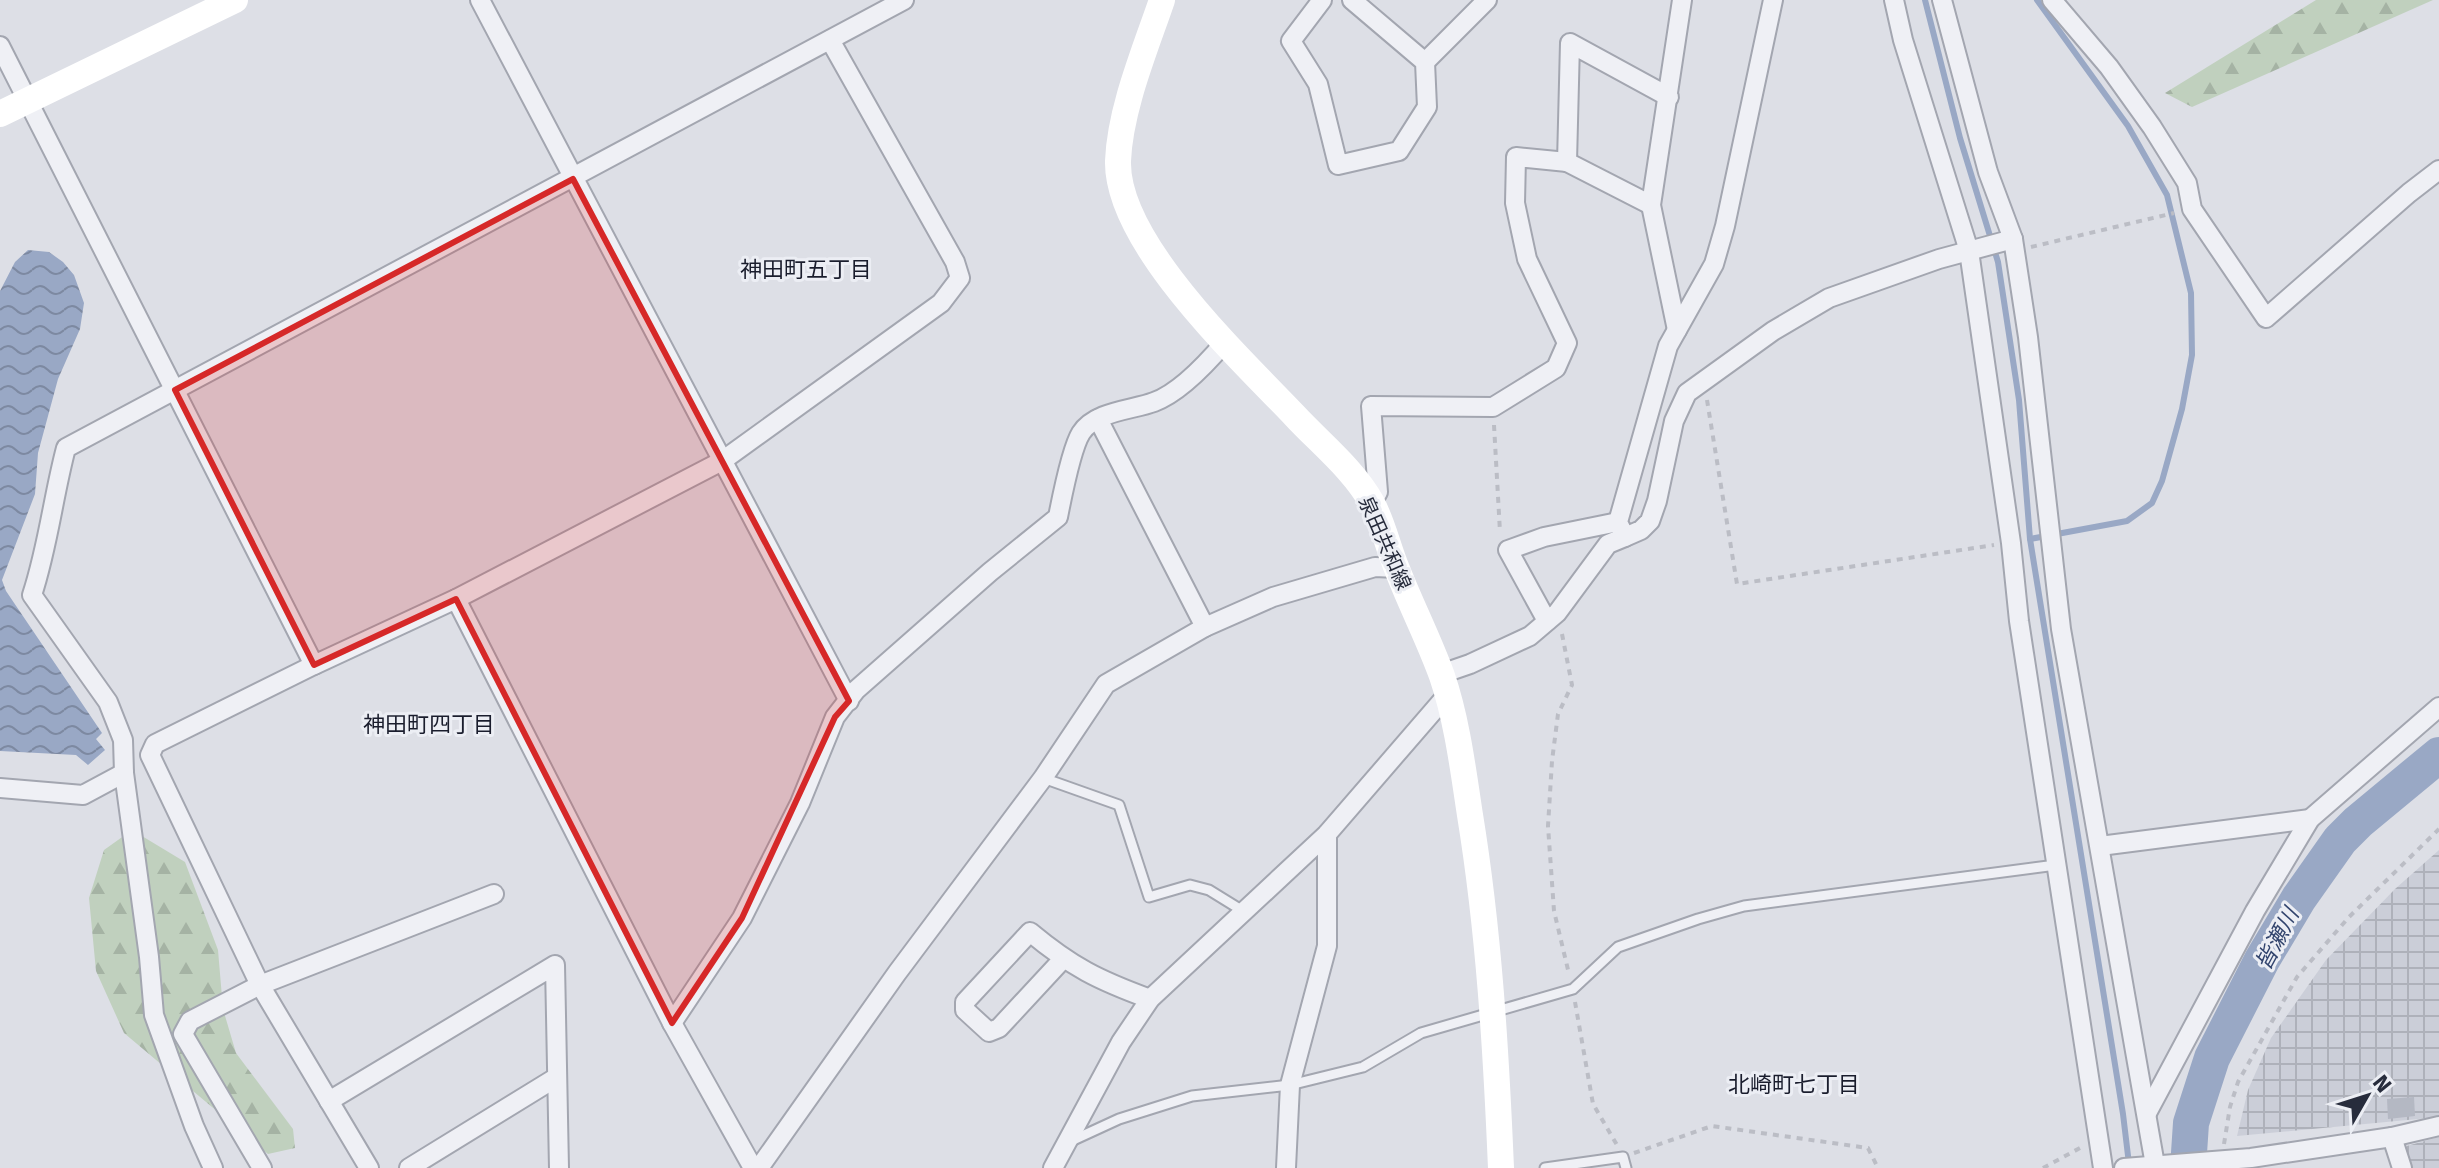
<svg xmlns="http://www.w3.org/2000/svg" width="2439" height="1168" viewBox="0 0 2439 1168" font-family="'Fira Sans','Noto Sans JP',sans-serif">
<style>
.industrial{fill:url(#industrial-grid)}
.forest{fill:url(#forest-firs)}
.water{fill:url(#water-waves)}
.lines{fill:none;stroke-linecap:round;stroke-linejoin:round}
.stream{stroke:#99a8c5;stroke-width:6}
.river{stroke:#99a8c5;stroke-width:36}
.building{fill:#b4b8c3}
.lane-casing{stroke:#a3a6b0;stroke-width:13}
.street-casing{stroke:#a3a6b0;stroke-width:22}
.path{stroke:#bbbdc5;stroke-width:4;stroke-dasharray:6 6;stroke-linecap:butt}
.lane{stroke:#eff0f5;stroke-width:9}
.street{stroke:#eff0f5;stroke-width:18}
.secondary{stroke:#fff;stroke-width:26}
.marked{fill:#d62828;fill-opacity:0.2;stroke:#d62828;stroke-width:6;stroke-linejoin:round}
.labels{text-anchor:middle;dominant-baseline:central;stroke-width:6;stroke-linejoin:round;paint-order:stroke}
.street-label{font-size:20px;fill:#272c3c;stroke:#eceef4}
.neighbourhood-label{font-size:22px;fill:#1a1d2d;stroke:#eceef4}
.water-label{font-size:22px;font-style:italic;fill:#33456e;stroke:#eceef4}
</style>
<defs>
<pattern id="industrial-grid" width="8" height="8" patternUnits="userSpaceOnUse" patternTransform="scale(2)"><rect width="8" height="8" fill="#cbced8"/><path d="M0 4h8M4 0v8" fill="none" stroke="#aeb1ba"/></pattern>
<pattern id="forest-firs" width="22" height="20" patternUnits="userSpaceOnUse" patternTransform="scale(2)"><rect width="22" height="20" fill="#c0d0be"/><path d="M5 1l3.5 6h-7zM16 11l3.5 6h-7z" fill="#a5b3a4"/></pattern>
<pattern id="water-waves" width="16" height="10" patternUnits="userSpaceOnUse" patternTransform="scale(2)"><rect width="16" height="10" fill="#99a8c5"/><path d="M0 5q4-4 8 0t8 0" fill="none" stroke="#7d89a1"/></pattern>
</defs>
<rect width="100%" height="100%" fill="#dddfe6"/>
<g class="industrial">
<polygon points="2439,850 2439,1117 2237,1136 2248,1090 2271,1038 2326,960 2395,889"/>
<polygon points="2439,1137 2439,1168 2410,1168 2403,1147"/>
</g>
<g class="forest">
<polygon points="2316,0 2433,0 2192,107 2165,93"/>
<polygon points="132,830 185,862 218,950 223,1009 236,1053 293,1129 295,1148 268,1154 124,1033 96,971 89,898 104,850"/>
</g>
<polygon class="water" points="28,250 49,252 63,262 74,275 84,303 80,329 58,379 38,453 35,494 2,580 6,591 102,733 96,739 105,750 88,765 76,755 0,751 0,291 15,262"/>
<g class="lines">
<g class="stream">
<polyline points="1925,0 1960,138 1998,262 2019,400 2030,539 2123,1114 2129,1164"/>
<polyline points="2030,539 2127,521 2152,503 2162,481 2182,409 2192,355 2191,293 2167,195 2128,126 2037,0"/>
</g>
<polyline class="river" points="2188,1168 2191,1123 2212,1058 2262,960 2299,898 2340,840 2358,822 2439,755"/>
</g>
<polygon class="building" points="2414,1097 2415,1116 2388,1119 2387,1099"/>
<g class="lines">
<g class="lane-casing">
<g id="lane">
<polyline points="1043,778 1119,805 1149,897 1190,885 1209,890 1243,911"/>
<polyline points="1069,1142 1119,1119 1192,1096 1290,1085 1363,1067 1421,1033 1573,989 1618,947 1698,919 1744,906 2056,865"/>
<polyline points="1545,1168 1623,1157 1626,1168"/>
</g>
</g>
<g class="street-casing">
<g id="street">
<polyline points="480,0 849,701"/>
<polyline points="1322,0 1291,41 1318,84 1338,165 1399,151 1427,107 1425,62 1352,0"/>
<polyline points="1773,0 1725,226 1714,264 1668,346 1618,522 1625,537 1641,530 1650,521 1657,501 1674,421 1687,393 1773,331 1829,298 1939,259 2013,239"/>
<polyline points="1894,0 1903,40 1969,251 2011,543 2019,621 2103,1168"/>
<polyline points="1942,0 1988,172 2013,239 2028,337 2061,629 2155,1165"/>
<polyline points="2052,0 2109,67 2152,127 2187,183 2192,209 2266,318 2409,193 2439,170"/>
<polyline points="0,46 314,665"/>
<polyline points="1425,62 1487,0"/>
<polyline points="1651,205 1567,162 1570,43 1669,97"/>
<polyline points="1677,330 1651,205 1682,0"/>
<polyline points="1098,419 1205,627"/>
<polyline points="1372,503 1378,492 1371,406 1493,407 1556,368 1567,343 1527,259 1515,203 1516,157 1567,162"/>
<polyline points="456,599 672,1023 753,1168"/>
<polyline points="1547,621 1508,550 1544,537 1618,522"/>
<polyline points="1441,674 1470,664 1530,636 1557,613 1608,544 1625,537"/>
<polyline points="0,788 83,795 124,773"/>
<polyline points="2100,846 2310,819"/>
<path d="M1063,959L999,1028L989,1032L965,1010V1002L1030,932C1072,967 1098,980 1150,999"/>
<path d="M672,1023L742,918L800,803L835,717L856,690L990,572L1058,517C1062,497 1071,449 1081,433C1095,411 1133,410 1154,402C1179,393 1208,362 1225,342"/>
<polyline points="329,1101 555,965 559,1168"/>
<polyline points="2147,1113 2255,911 2310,819 2439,707"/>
<polyline points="2392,1137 2402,1168"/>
<path d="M213,1168L194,1126L154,1015L149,957L124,773L123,740L108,702L32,595C48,547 53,497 66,448L904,0"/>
<polyline points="262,1168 183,1034 190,1021 260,985 494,894"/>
<polyline points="369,1168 260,985 150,755 155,744 314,665 456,599 722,461 941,303 960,278 955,262 830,40"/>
<polyline points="409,1168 557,1077"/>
<polyline points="759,1168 897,973 1043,778 1106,684 1205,627 1273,597 1375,567 1396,568"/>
<polyline points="1053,1168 1121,1042 1150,999 1327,834 1448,694"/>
<polyline points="1286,1168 1290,1085 1327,946 1327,834"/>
<polyline points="2124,1168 2251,1158 2392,1137 2439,1126"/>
</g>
</g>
<g class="path">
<polyline points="2031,247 2174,213"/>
<polyline points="1707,400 1737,584 1994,545"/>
<polyline points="1494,425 1500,532"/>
<polyline points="1562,634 1572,685 1558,714 1552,761 1548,826 1554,911 1569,974"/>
<polyline points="1575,1002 1593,1104 1617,1145"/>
<polyline points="2224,1144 2230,1107 2238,1082 2297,977 2349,917 2439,829"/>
<polyline points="1634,1153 1712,1126 1868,1148 1878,1168"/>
<polyline points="2043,1168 2080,1148"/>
</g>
<use href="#lane" class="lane"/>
<use href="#street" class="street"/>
<g class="secondary">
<path d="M1162,0C1145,50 1120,109 1118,161C1116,243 1241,359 1295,416C1320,443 1354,470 1372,503C1383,523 1388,548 1397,569C1411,605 1429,640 1442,676C1457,720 1463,769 1470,815C1489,932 1496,1050 1501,1168"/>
<polyline points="0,114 235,0"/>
</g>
</g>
<path class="marked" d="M573,179L849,701L835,717L742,918L672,1023L456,599L314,665L175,390Z"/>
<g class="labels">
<g class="street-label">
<text transform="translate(1385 543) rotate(66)">泉田共和線</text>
</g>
<g class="neighbourhood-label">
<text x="806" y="269">神田町五丁目</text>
<text x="429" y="724">神田町四丁目</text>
<text x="1794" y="1084">北崎町七丁目</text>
</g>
<g class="water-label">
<text transform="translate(2277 939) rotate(-62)">皆瀬川</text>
</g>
</g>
<g transform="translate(2367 1096) rotate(51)" stroke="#eceef4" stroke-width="6" paint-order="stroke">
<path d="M0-6L14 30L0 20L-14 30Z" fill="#272c3c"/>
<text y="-12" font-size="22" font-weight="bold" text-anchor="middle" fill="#272c3c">N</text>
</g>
</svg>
